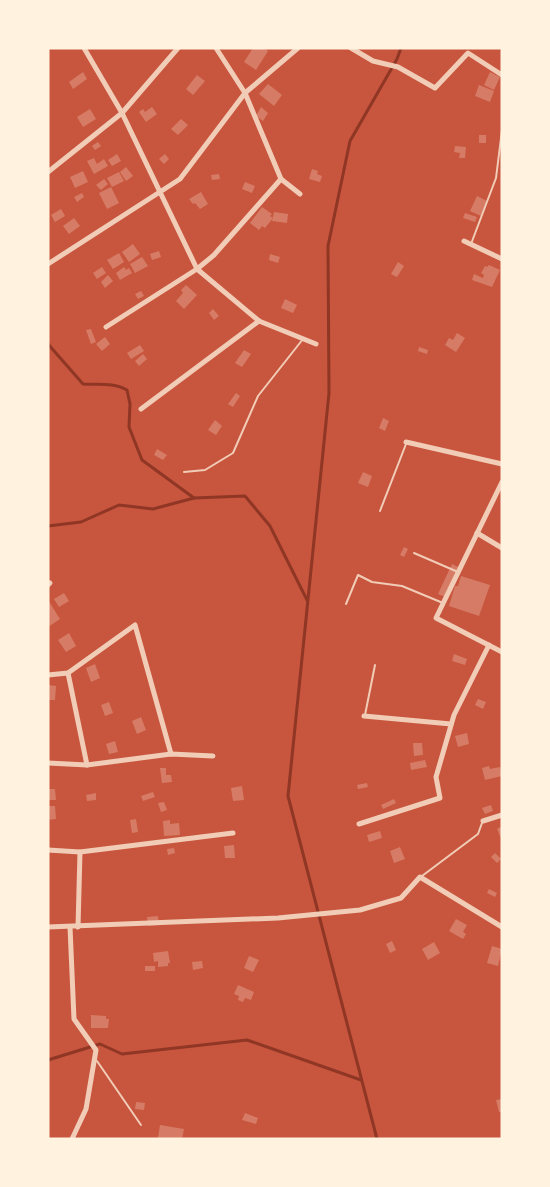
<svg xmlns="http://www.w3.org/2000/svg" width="550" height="1187" viewBox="0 0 550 1187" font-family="'Archivo Narrow',sans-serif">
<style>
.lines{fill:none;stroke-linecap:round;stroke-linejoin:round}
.stream{stroke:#8f3625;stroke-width:3}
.building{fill:#d67c66}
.service{stroke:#f1ccb7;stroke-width:2}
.minor{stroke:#f1ccb7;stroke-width:5}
</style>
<rect width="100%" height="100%" fill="#c8553d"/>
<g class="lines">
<g class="stream">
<path d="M48,344L83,384C98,385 114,382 127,390L130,404L129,427L142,460L194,498"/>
<polyline points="48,526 81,522 119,505 153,509 194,498 245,496 270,526 307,600"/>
<polyline points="48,1060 100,1044 122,1054 247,1040 361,1080"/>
<polyline points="377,1139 288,796 329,393 328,246 350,141 397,59 401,48"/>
</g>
</g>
<g class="building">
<polygon points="253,48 264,48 268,51 256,70 244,62"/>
<polygon points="83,72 87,79 73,89 69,82"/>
<polygon points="490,72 500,77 494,90 484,85"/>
<polygon points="197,75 205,81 193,95 186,89"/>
<polygon points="268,84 282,95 274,106 259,94"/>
<polygon points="479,85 494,91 490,102 475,96"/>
<polygon points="152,107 157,114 146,122 139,112 143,109 145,112"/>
<polygon points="261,107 268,113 263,121 256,116"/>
<polygon points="90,109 96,119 83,127 77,117"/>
<polygon points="181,119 188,125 178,135 171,129"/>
<rect x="479" y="135" width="7" height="8"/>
<polygon points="98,142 101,146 95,150 92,146"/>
<polygon points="455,146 466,147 465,158 459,158 460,153 454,152"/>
<polygon points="117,154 121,161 112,166 108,160"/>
<polygon points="165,154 169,159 164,164 159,159"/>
<polygon points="94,158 97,164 104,159 108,166 94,174 87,161"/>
<polygon points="126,167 133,176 126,181 120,172"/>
<polygon points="312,169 318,171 317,174 322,176 320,182 309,179"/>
<polygon points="83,171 88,182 75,188 70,177"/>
<polygon points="119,172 124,181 112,187 107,178"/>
<polygon points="219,174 220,179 212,180 211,175"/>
<polygon points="104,179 108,184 101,190 96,185"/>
<polygon points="245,182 255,186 252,193 242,189"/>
<polygon points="111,187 119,203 107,209 99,193"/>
<polygon points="201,192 208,204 200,209 195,203 193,204 189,199"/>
<polygon points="82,193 84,197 77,202 74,197"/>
<polygon points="477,196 487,201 481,216 470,211"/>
<polygon points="262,207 272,214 270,216 273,218 265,228 262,226 259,230 250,223"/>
<polygon points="61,209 65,216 55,222 51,215"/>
<polygon points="274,212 288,214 287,223 272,221"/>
<polygon points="465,213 477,217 475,222 463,218"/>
<polygon points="74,218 80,226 69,234 63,226"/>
<polygon points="133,244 140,254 129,262 122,252"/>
<polygon points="159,251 161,257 152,260 150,254"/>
<polygon points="119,253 124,262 113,269 107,260"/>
<polygon points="270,254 280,257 278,263 269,260"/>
<polygon points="142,257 148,266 135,273 130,264"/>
<polygon points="398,262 404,266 397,277 391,274"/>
<polygon points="489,265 500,270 492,287 472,280 474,274 483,278 484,275 481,273 485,266 487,267"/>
<polygon points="102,267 106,273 97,279 93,273"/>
<polygon points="124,267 126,270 129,268 132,273 120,280 116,273"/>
<polygon points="108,275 113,281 105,288 101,282"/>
<polygon points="186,285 197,295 184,309 176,301 183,293 181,290"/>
<polygon points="141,291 144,296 138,299 135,294"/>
<polygon points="285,299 297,305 293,313 281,308"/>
<polygon points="213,309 219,316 214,320 209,313"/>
<polygon points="91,329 96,342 91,344 86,330"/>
<polygon points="457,333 465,338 456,352 445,345 449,338 453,340"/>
<polygon points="105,337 110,344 102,351 96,344"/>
<polygon points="140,345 144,351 131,359 127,353"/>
<polygon points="419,347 428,350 427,354 418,351"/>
<polygon points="244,350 251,354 242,367 235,363"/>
<polygon points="143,354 147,359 139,366 135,361"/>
<polygon points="236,393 240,396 233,407 228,404"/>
<polygon points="383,418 389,421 385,431 379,428"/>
<polygon points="215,420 222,426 216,435 208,430"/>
<polygon points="157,449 167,455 163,460 154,455"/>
<polygon points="363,472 372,476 368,487 358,483"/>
<polygon points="404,547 408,549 404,557 400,555"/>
<polygon points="452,564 462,569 448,598 438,594"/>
<polygon points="461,576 490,585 479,616 449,606 455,586 458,586"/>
<polygon points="64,593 69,601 59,607 54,599"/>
<polygon points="48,600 60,619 48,627"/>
<polygon points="69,633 76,646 66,652 58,640"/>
<polygon points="454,654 467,659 465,665 452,661"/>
<polygon points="95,664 100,678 91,682 86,668"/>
<polygon points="48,685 56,686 55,700 48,700"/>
<polygon points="478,699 486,702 483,709 475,705"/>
<polygon points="109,702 113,713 105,716 101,705"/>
<polygon points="141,717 146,730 137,734 132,721"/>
<polygon points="467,733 469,744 458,747 455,736"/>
<polygon points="115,741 118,752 109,754 106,744"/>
<polygon points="413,743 422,743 423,755 414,756"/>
<polygon points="425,760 427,767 411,770 410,763"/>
<polygon points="489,766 490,769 500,767 502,776 485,780 482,768"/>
<polygon points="160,768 166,768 166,775 171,775 172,782 162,783"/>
<polygon points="367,783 368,787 358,789 357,785"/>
<polygon points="242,786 244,800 233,801 231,788"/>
<polygon points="48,789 55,789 56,800 48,800"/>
<polygon points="153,792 155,797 143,801 141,796"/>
<polygon points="96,793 96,800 87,801 86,795"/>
<polygon points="394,799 396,803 383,809 381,805"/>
<polygon points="164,802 167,810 161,812 158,803"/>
<polygon points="491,805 493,811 485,814 482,808"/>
<polygon points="48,806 55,806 56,819 48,820"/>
<polygon points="136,819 138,832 132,833 130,820"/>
<polygon points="170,820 170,824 179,823 180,835 164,836 163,821"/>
<polygon points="502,826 502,841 497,829"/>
<polygon points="380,831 382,838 369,842 367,835"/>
<polygon points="234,845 235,858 225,858 224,846"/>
<polygon points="400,847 405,859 394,863 390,851"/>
<polygon points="174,848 175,853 168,855 167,849"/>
<polygon points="495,853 501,859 497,863 491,857"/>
<polygon points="489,889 497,893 495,897 487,893"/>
<polygon points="158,916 159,925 148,926 147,917"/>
<polygon points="456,919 467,925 463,932 466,934 463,939 449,931"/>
<polygon points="392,941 396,950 390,953 386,944"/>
<polygon points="434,942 440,953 428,960 422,949"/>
<polygon points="492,946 502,949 498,966 487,963"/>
<polygon points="168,951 170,963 168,963 168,966 158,967 158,961 154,962 153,953"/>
<polygon points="249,956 259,960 253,972 244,968"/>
<polygon points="202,961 203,968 193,970 192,962"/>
<rect x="145" y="966" width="10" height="5"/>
<polygon points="238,985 254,992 251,1000 245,998 243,1002 238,1000 239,996 234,994"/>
<polygon points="91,1015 106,1016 106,1019 109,1019 108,1028 91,1028"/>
<polygon points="502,1099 502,1112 499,1112 496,1100"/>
<polygon points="136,1102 145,1103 144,1110 135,1109"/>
<polygon points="245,1113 258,1118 256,1124 242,1120"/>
<polygon points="160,1125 184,1129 182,1139 158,1138"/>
</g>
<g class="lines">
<g class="service">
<polyline points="471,244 496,178 502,130"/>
<polyline points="184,472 205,470 233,453 258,396 303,339"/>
<polyline points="380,511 406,444"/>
<polyline points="414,553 458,572"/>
<polyline points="346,604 358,575 372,582 402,586 443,603"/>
<polyline points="365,715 375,665"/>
<polyline points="422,876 478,834 482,823"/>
<polyline points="97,1061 141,1125"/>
</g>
<g class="minor">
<polyline points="84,48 122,113 197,269 259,321 316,344"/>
<polyline points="216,48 245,93 281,179 300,194"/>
<polyline points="351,48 373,61 398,67 435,88 468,53 502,75"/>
<polyline points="48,172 122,113 178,48"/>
<polyline points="464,241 502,259"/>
<polyline points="48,264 180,179 245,93 298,48"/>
<polyline points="106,327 197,269 214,255 281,179"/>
<polyline points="141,409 259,321"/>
<polyline points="406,442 502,464"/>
<polyline points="502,482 436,618 502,652"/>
<polyline points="477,533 502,548"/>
<polyline points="48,585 50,583"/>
<polyline points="68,673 87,765"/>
<polyline points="48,675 68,673 135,625 171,754"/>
<polyline points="364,716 451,724"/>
<polyline points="48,763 87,765 171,754 213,756"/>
<polyline points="483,821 502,815"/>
<polyline points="359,824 440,798 436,777 454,715 489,645"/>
<polyline points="48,850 80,852 233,833"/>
<polyline points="48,927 278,918 360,910 401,898 420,877 502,927"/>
<polyline points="70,927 74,1019 96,1050 86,1109 72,1139"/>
<polyline points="78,927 80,852"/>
</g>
</g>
<rect width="550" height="1187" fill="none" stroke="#fff3e0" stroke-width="99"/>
</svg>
